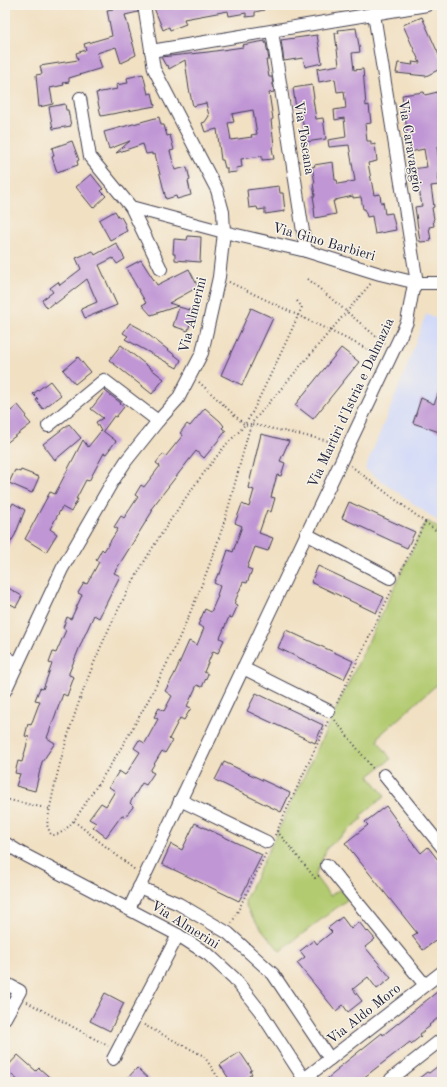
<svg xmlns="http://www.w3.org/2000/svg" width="447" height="1087" viewBox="0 0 447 1087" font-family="'Old Standard TT',serif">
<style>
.built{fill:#d1d9f9}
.green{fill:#b2ca6f;stroke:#6a7655}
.building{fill:#c096d5;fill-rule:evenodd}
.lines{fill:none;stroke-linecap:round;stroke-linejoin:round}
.minor-casing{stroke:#413e4f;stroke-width:14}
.path{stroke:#413e4f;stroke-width:2;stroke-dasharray:1 3;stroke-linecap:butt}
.minor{stroke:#fff;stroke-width:12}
.labels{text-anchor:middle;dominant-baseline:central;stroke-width:3;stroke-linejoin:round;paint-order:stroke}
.street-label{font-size:14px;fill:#22223b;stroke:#f7f3e8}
</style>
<rect width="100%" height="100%" fill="#f7f3e8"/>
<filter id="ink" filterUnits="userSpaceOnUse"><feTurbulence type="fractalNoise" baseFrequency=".025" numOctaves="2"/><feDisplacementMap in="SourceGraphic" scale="8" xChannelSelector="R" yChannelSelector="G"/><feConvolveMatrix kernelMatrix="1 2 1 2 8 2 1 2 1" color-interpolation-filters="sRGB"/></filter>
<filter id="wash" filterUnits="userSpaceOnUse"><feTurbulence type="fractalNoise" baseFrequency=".012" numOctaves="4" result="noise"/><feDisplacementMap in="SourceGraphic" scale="16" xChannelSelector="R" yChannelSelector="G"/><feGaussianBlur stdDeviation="0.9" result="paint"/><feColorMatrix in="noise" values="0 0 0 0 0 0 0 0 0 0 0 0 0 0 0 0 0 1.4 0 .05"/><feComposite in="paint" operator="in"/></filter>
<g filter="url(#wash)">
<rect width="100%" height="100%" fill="#f1e0c2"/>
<polygon class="built" points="426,314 442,322 442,524 365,469 402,379"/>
<path class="green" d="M427,522H429L442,531V680L379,736L378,741L391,759L369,776L385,796L360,816L362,819L327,848L315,876L330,896L340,889L348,899L280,951C272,941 244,911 245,900L424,525Z"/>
<g id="blocks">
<g class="building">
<polygon points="112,5 136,5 138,12 125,15 136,55 130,58 130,59 121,63 116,47 97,53 102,68 69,78 69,82 63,83 64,85 50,88 53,104 39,107 36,75 42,74 40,66 78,60 76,53 86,50 84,44 112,36 107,10 113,9"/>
<polygon points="161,5 264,5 264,10 255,12 255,16 246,17 246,13 229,16 228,11 184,19 186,24 170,30 169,27 163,30 154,8"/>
<polygon points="422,17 442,62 442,68 426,76 396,73 398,63 413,65 412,62 420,63 403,25"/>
<polygon points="356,28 360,52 352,53 354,70 363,69 366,106 369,105 371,123 365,124 367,141 371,141 371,145 375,144 377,161 368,163 374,195 380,194 381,203 383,202 385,214 392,213 396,230 375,234 372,216 367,217 365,209 363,209 361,197 353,198 353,196 335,200 335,201 333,201 336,214 315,218 314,208 315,208 313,196 315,196 313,183 315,183 312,167 315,166 314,165 333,162 335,180 337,180 338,184 355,181 349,145 329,147 328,140 346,137 344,118 335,120 334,110 346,108 344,91 337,92 335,79 319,82 317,69 339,65 335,33 339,33 338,30"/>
<polygon points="317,35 322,63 305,67 303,58 284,61 281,40"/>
<path d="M265,41V43H266L269,60H266L269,77H272L274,92L269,93L273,119L271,120L274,145L272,148L274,159L262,160V156L241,159L242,167L236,168L237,172L227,173V168H225L223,160H221L217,129L205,132L202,123L205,122L209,116L206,103L193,106L189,89L185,60L169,69L168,65L166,66L161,57L208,52L243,47L242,45ZM253,110L257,134L251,135L252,137L231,140L228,123L234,122L232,114Z"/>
<polygon points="143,74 148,94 152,93 155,106 101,116 96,93 117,89 116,85 128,83 127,78"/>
<polygon points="312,85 314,98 313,99 316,119 323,118 326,139 306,142 300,107 296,108 293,88"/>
<polygon points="442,91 442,147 437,147 441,173 438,174 439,185 431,186 434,207 432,208 434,219 433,220 434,226 429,227 431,241 420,242 415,207 422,206 419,189 417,190 412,169 427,167 424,149 410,152 402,95 424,92 425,95"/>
<polygon points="65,104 66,110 68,110 71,126 53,129 49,107"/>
<polygon points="159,117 161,125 164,125 167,136 170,135 174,150 170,151 175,170 187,167 190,180 188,181 191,195 177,199 176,196 166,199 155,154 152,155 152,153 146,154 143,144 116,153 130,141 109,149 104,132"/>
<polygon points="72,141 79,160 77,161 78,165 57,172 52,157 54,156 52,148"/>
<polygon points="91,174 103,189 101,191 106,196 93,208 76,187"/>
<polygon points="279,186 280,193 283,193 285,211 265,214 265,209 258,210 257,207 249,208 247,190"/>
<polygon points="115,211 119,218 121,217 126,226 125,227 127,231 110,240 99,220"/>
<polygon points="188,236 201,237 200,262 175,260 175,254 173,254 174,239 187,240"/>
<polygon points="116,243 125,259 117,264 113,258 99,265 117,305 85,318 81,309 97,302 87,279 55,304 54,302 47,308 42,300 53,292 50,288 58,282 60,285 81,269 76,258 93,251 95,255"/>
<polygon points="141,260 157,285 189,269 198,287 169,303 178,306 151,315 142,305 146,303 126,268"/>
<polygon points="179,307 196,312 192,325 190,324 188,331 173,326"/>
<polygon points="251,308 273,318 242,385 221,375"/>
<polygon points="130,323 141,329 181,360 177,368 125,339 128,336 123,333"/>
<polygon points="121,345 164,379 152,394 109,360"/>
<polygon points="341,348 359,362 313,419 295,405"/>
<polygon points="78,357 90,372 75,384 63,370"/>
<polygon points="50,381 61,395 43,409 36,400 38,399 33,394"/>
<polygon points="442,385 442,433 413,423 421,398 434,404"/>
<polygon points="105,391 121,403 120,404 124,407 116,417 114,416 103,431 116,441 106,454 104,453 89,481 86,480 76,499 78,499 71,512 62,507 50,529 57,534 46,552 25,539 50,492 55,494 83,440 88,447 101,431 96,422 103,418 91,409"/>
<polygon points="18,405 27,416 25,417 31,424 5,444 5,416"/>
<polygon points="205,408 220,421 224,426 222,428 226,431 204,458 196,451 151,509 153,510 114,573 120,576 99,618 94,615 83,639 69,673 69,675 74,677 67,696 63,694 47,738 55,743 42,762 35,791 16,786 20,774 15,773 18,761 22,762 29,737 25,736 28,724 31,725 40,701 35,700 40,688 43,689 52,664 49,663 53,652 56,653 66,630 63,628 67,617 71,619 82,595 78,593 84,583 87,584 99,562 96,560 102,549 104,551 118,529 114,527 121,516 124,518 138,497 135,495 141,485 144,487 160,466 156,463 163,454 166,456 183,435 180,433 187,424 190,426"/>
<polygon points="69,424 81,438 55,460 43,444"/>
<polygon points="261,434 289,441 280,461 285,463 281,476 277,475 271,497 275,498 271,512 267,510 259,533 273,538 268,551 255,547 247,568 252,570 247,583 243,582 234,604 238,605 232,618 229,617 220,638 224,640 218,653 213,651 204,672 208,674 202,687 197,685 187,706 191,708 184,720 180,718 169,739 172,741 165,753 162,751 150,771 154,773 146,785 142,783 130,803 133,806 133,807 125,817 122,815 106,837 93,827 96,823 89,819 101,803 106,806 115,791 109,787 119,771 125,775 126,774 140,752 134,748 139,740 145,743 158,719 154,717 159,708 164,711 172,696 165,691 174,675 189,641 197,645 204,628 198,625 205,609 211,612 218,596 217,595 220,586 214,583 218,574 220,574 228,550 233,552 242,526 235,523 242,504 249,507 254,490 248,488"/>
<polygon points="15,470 20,472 21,470 39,477 32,493 9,483"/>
<polygon points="349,502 415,532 407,548 342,518"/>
<polygon points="13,503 25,510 15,535 5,551 5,518"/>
<polygon points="318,566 384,597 376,613 311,582"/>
<polygon points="5,586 22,596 16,607 5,601"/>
<polygon points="286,630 353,661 344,679 278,648"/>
<polygon points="256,693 323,725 315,743 247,711"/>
<polygon points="224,762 290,793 281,812 215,780"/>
<polygon points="386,806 399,824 398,824 421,853 428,847 442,865 442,936 423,950 412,936 417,933 345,843 368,825 365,822"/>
<polygon points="195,823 262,855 239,901 162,864 171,844 182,850"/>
<polygon points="342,917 351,929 359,922 367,932 368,931 375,939 365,947 391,978 377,989 368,977 353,989 362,1001 348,1012 343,1005 336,1011 297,963 305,957 300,951 314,940 317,944 332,932 328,928"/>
<polygon points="442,988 442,1015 429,1025 430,1026 420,1034 421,1036 411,1044 410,1042 358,1082 323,1082 338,1070 337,1069 382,1033 383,1035"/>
<polygon points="105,993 124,1003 110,1031 90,1021"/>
<polygon points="240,1052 252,1070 250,1071 252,1074 240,1082 231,1082 220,1065"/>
<polygon points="18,1055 36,1071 39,1068 55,1082 20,1082 5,1069"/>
<polygon points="442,1063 442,1082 414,1082 427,1072 429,1073"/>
<polygon points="137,1068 152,1082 124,1082"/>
</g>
</g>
</g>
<g filter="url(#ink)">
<use href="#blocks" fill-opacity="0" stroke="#413e4f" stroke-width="1"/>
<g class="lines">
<g class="minor-casing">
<g id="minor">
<polyline points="374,14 417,283"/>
<polyline points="272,31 306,251"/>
<polyline points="151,51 427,5"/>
<polyline points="80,98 90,157 131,207 224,232 306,251 380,274 417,283 442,283"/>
<polyline points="131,207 161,269"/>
<polyline points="48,426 104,380 158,421"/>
<polyline points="306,534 390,578"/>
<polyline points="5,656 17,664"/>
<polyline points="243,668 329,711"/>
<polyline points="5,691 62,569 111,484 126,461 158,421 178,399 202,353 219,277 224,232 223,212 217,190 154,69 144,5"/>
<polyline points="384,775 442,847"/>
<polyline points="180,800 267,842"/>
<polyline points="5,843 21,853 178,935 209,955 234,978 260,1011 306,1082"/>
<polyline points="327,865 425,985"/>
<polyline points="139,887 179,904 228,933 273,974 330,1059"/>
<polyline points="129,909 407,322 413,289 417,283"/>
<polyline points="5,983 20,991 5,1018"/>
<polyline points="113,1059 178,935"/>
<polyline points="304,1079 442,972"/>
<polyline points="394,1082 391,1079 442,1039"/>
</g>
</g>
<g class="path">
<polyline points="308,279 385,344"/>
<polyline points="229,282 380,355"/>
<path d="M297,301L302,307C289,336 276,364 262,392C257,402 252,415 245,424C240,432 231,439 225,446C204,472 184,499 166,527C109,612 63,724 47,825L50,833L52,835C68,836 84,805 92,793C144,717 185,633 216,547C230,507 239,465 251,424L338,443"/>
<polyline points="199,382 245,425 251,424 372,282"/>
<polyline points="351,466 425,522 400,573"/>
<polyline points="425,522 442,535"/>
<polyline points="337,703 393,588"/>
<polyline points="335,720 374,770"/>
<polyline points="5,799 50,809"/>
<polyline points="74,821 135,870"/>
<polyline points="277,831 315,878 320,875"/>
<polyline points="275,835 328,721"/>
<polyline points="232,923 266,853"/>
<polyline points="27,1002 108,1046"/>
<polyline points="144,1025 204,1056 221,1082"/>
</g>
<use href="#minor" class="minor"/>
</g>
</g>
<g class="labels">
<g class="street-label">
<text transform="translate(304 138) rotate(81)">Via Toscana</text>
<text transform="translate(410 146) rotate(81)">Via Caravaggio</text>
<text transform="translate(324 242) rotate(16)">Via Gino Barbieri</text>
<text transform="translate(193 315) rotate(-76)">Via Almerini</text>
<text transform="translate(351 403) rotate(-65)">Via Martiri d'Istria e Dalmazia</text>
<text transform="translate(185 925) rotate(32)">Via Almerini</text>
<text transform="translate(364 1014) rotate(-38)">Via Aldo Moro</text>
</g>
</g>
<rect width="447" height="1087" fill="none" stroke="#f7f3e8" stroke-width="20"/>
</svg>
